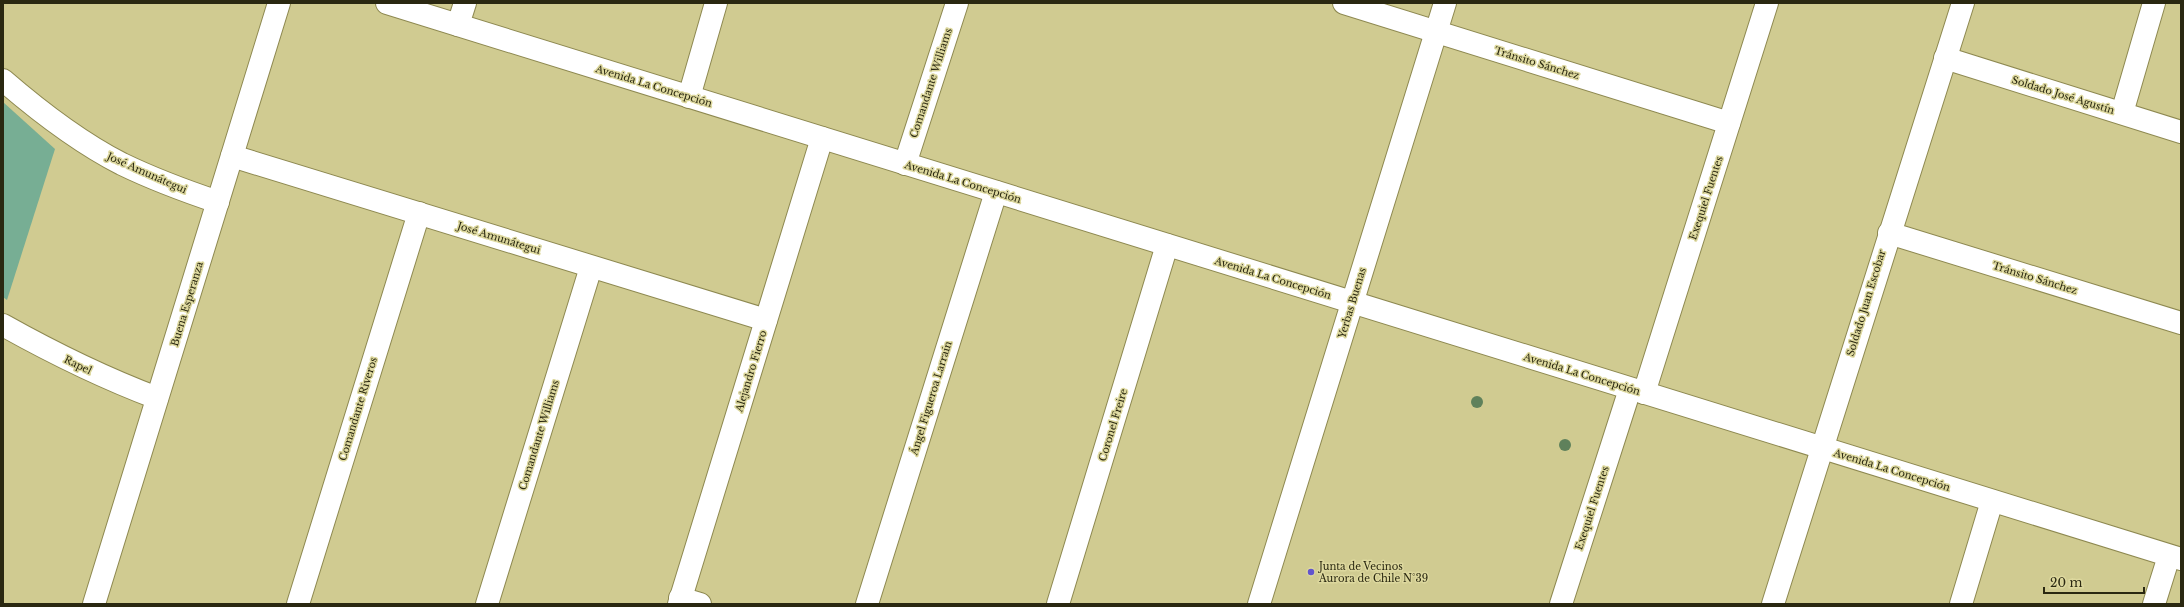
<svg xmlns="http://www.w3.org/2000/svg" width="2184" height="607" viewBox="0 0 2184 607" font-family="'Libre Baskerville',serif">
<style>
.green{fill:#77ae94}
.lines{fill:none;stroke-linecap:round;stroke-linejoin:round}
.street-casing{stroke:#8e8951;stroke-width:24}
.secondary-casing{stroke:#8e8951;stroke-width:24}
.street{stroke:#fff;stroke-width:22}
.secondary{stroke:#fff;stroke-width:22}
.tree{fill:#5f815b}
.poi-dot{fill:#6254cd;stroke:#ddd89e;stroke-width:1.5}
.labels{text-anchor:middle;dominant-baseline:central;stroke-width:3;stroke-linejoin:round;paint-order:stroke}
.street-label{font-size:10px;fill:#2a2811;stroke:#ddd89e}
.poi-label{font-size:10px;fill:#2a2811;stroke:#ddd89e;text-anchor:start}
</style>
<rect width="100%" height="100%" fill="#d0cb91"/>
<polygon class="green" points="3,102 55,149 7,300 3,297"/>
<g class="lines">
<g class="street-casing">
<g id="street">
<polyline points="387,3 2181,559"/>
<polyline points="1344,3 1729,123"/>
<polyline points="458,25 465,3"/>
<polyline points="1945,58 2181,132"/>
<path d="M3,80C40,112 79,142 122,164C153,179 185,191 218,202"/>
<polyline points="689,97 716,3"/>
<polyline points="2122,113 2154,3"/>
<polyline points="232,156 766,320"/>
<polyline points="905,164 957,3"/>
<polyline points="1889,233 2181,323"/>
<path d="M3,325C53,353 104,378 157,398"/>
<polyline points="1644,393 1767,3"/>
<polyline points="680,598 700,604"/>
<polyline points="94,604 279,3"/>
<polyline points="298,604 419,213"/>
<polyline points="487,604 591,267"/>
<polyline points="679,604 822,138"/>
<polyline points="867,604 996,192"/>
<polyline points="1058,604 1167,245"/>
<polyline points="1561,604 1630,389"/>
<polyline points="1773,604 1963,3"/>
<polyline points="1961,604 1992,501"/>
<polyline points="2154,604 2169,556"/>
</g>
</g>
<g class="secondary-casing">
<polyline id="secondary" points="1259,604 1445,3"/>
</g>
<use href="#street" class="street"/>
<use href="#secondary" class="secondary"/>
</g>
<g class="tree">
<circle cx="1477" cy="402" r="6"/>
<circle cx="1565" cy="445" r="6"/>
</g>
<circle class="poi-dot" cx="1311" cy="572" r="4"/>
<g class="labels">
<g class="street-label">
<text transform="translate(1537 63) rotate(17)">Tránsito Sánchez</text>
<text transform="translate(931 83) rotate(-72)">Comandante Williams</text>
<text transform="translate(654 86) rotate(17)">Avenida La Concepción</text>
<text transform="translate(2063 95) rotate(17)">Soldado José Agustín</text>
<text transform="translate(147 173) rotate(24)">José Amunátegui</text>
<text transform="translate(963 182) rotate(17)">Avenida La Concepción</text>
<text transform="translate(1706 198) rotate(-72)">Exequiel Fuentes</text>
<text transform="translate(499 238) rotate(17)">José Amunátegui</text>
<text transform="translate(1273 278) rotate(17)">Avenida La Concepción</text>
<text transform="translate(2035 278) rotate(17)">Tránsito Sánchez</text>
<text transform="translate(1352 303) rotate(-73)">Yerbas Buenas</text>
<text transform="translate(1866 303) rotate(-73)">Soldado Juan Escobar</text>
<text transform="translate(187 304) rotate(-73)">Buena Esperanza</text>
<text transform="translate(78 365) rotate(26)">Rapel</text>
<text transform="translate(751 371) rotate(-73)">Alejandro Fierro</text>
<text transform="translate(1582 374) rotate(17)">Avenida La Concepción</text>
<text transform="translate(931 398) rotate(-73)">Ángel Figueroa Larraín</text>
<text transform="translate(358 409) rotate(-73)">Comandante Riveros</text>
<text transform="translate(1113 425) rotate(-73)">Coronel Freire</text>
<text transform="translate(539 435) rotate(-73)">Comandante Williams</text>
<text transform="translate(1892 470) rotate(17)">Avenida La Concepción</text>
<text transform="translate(1592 508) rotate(-72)">Exequiel Fuentes</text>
</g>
<g class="poi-label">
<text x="1319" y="566">Junta de Vecinos<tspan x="1319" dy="12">Aurora de Chile N°39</tspan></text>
</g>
</g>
<rect width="2184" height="607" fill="none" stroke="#2a2811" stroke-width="8"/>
<path d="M2044 587v6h100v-6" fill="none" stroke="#2a2811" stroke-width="2"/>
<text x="2050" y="587" font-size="12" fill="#2a2811" stroke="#ddd89e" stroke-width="3" paint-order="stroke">20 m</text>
</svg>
